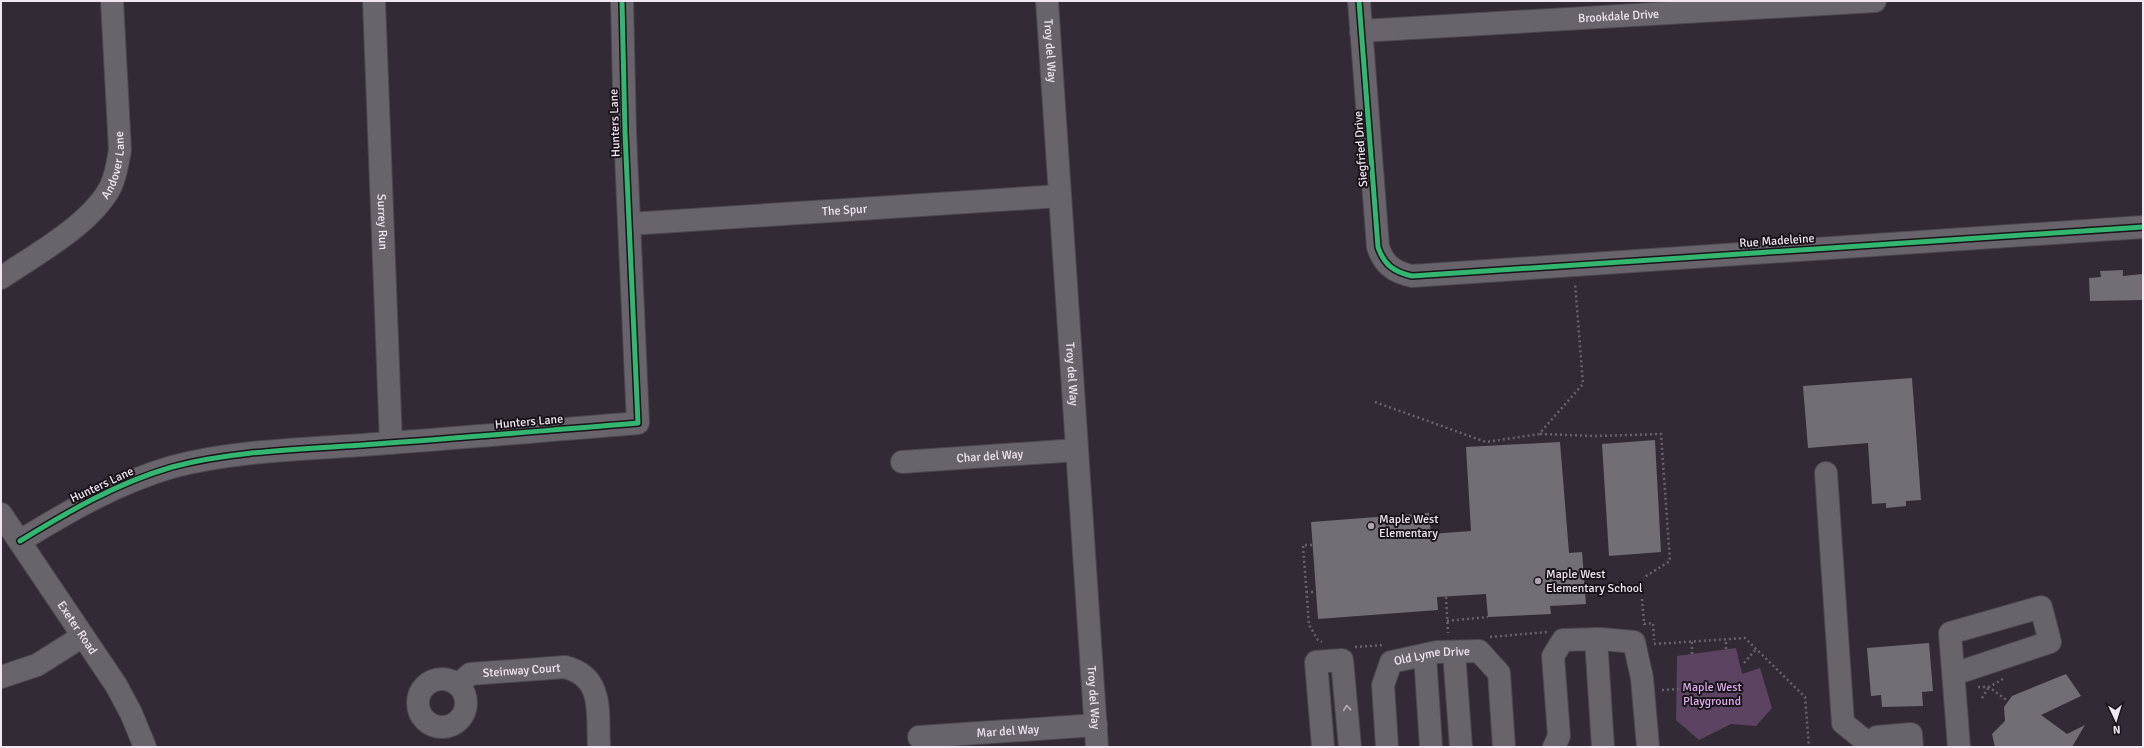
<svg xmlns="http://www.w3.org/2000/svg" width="2144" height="748" viewBox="0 0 2144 748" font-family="Signika,sans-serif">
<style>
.green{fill:#5b4361}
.building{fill:#736e76}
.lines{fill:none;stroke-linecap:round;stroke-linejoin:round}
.minor-casing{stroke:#4d4750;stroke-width:24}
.path{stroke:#69646b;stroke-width:2.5;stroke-dasharray:2 3;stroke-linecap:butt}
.minor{stroke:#69646c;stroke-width:22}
.cycleway-casing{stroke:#19131a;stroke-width:8}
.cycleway{stroke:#33b770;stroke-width:5}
.oneway{stroke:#b3acb6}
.poi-dot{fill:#aea5b0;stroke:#19131a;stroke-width:1.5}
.labels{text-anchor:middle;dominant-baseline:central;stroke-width:4;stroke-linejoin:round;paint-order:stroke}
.street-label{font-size:12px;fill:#f0e7f3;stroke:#19131a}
.poi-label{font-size:12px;fill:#f0e7f3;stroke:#19131a;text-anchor:start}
.park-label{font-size:12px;fill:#deaced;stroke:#19131a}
</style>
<rect width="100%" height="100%" fill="#322b35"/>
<polygon class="green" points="1736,648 1742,674 1760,668 1772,708 1756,726 1731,724 1699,740 1676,720 1677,656"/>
<g class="building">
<polygon points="2123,270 2123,276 2143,274 2143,300 2090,301 2089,278 2101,277 2100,271"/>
<polygon points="1912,378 1921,500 1906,501 1906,506 1886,508 1886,503 1872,504 1868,443 1808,448 1803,386"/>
<polygon points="1655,440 1661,552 1609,556 1602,444"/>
<polygon points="1560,442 1569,553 1582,552 1586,604 1550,606 1551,614 1488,617 1486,594 1437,597 1438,610 1318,619 1311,522 1429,513 1431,534 1471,531 1466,447"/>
<polygon points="1929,643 1933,691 1922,692 1923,706 1882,707 1881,695 1871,696 1867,648"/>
<polygon points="2066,674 2081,696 2041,715 2067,734 2085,725 2072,747 1995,747 1992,734 2005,721 2004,707 2012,696"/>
</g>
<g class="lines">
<g class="minor-casing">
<g id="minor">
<path id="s1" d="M374,1L391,443"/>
<path id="s2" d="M1047,1L1097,747"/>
<path d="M1359,1L1378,247C1384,265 1394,272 1412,276L2143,227"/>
<path id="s3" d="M1361,31L1875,1"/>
<path id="s4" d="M629,224L1060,196"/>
<path id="s5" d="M1,278C36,254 92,224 111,186C116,175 118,162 120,150L112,1"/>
<path id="s6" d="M902,462L1077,450"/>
<polyline points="1826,473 1843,723 1873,747"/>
<path id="s7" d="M1,514L116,685L131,713L145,747"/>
<path d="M20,541C69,511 117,483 172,467C234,450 311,449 376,444C463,438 550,430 638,423L625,132L622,1"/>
<polyline points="1596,639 1603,747"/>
<polyline points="1454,652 1461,747"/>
<polyline points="1425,655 1431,747"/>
<polyline points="1954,674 2050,642 2041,607 1950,633 1959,747"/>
<polyline points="1,677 37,665 83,636"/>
<circle cx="442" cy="703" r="24"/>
<path id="s8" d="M458,685L470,674L565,667C605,677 597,714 599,747"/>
<path id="s9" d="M919,737L1096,725"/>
<polyline points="1873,746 1877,737 1911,734 1912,747"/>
<polyline points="1323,747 1316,662 1342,660 1350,747"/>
<path id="s10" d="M1387,747L1383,685L1391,662L1437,652L1479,651L1499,673L1504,747"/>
<polyline points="1554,747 1559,736 1553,656 1563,640 1601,639 1634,642 1642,678 1648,747"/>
</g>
</g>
<g class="path">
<polyline points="1375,402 1486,442 1539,434 1583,384 1575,283"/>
<polyline points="1540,434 1595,436 1661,434 1670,561 1643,578"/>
<polyline points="1312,545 1303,545 1309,625 1318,640 1322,642"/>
<polyline points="1306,592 1317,592"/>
<polyline points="1446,597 1448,633"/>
<polyline points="1642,599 1644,624 1653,623 1654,640"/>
<polyline points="1447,621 1488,617"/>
<polyline points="1490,637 1547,632"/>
<polyline points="1692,642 1692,654"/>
<polyline points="1654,644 1745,638 1805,697 1809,747"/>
<polyline points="1355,647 1384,645"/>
<polyline points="1726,649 1726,639"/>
<polyline points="1744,663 1756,649"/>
<polyline points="2003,679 1989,687 2008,701"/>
<polyline points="1978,687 1989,687"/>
<polyline points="1662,690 1680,689"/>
<polyline points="1982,698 1989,687"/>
</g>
<use href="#minor" class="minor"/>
<g class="cycleway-casing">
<g id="cycleway">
<path d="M1359,1L1378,247C1384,265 1394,272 1412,276L2143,227"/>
<path d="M20,541C69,511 117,483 172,467C234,450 311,449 376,444C463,438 550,430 638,423L625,132L622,1"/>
</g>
</g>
<use href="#cycleway" class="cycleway"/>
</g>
<defs><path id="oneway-chevron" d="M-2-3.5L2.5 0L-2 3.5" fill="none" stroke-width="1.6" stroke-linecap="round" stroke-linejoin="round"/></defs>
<use class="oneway" href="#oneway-chevron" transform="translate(1347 708) rotate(-95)"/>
<g class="poi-dot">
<circle cx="1371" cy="526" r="4"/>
<circle cx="1538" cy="581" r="4"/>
</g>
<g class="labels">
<g class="street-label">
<text stroke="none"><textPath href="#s3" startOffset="258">Brookdale Drive</textPath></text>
<text stroke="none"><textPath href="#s2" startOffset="50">Troy del Way</textPath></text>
<text transform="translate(615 123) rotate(-92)">Hunters Lane</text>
<text transform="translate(1361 149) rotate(-94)">Siegfried Drive</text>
<text stroke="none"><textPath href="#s5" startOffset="166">Andover Lane</textPath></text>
<text stroke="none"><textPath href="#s4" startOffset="216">The Spur</textPath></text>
<text stroke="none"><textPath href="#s1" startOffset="221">Surrey Run</textPath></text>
<text transform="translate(1777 241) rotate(-4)">Rue Madeleine</text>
<text stroke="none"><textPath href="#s2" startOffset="374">Troy del Way</textPath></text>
<text transform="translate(529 422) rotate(-5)">Hunters Lane</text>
<text stroke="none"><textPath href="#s6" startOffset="88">Char del Way</textPath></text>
<text transform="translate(102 485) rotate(-25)">Hunters Lane</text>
<text stroke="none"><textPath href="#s7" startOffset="137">Exeter Road</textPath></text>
<text stroke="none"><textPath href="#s10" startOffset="128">Old Lyme Drive</textPath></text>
<text stroke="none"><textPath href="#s8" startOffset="68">Steinway Court</textPath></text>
<text stroke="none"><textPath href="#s2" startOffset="698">Troy del Way</textPath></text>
<text stroke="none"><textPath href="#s9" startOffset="89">Mar del Way</textPath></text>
</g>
<g class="poi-label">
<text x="1379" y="519">Maple West<tspan x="1379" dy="14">Elementary</tspan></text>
<text x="1546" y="574">Maple West<tspan x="1546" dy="14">Elementary School</tspan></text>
</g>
<g class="park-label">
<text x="1712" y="687">Maple West<tspan x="1712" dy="14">Playground</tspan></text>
</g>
</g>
<rect width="2144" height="748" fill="none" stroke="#f0e7f3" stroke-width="4"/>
<g transform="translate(2116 720) rotate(176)" stroke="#19131a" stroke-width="3" paint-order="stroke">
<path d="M0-3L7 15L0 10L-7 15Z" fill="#f0e7f3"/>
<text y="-6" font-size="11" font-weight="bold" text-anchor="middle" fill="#f0e7f3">N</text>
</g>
</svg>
